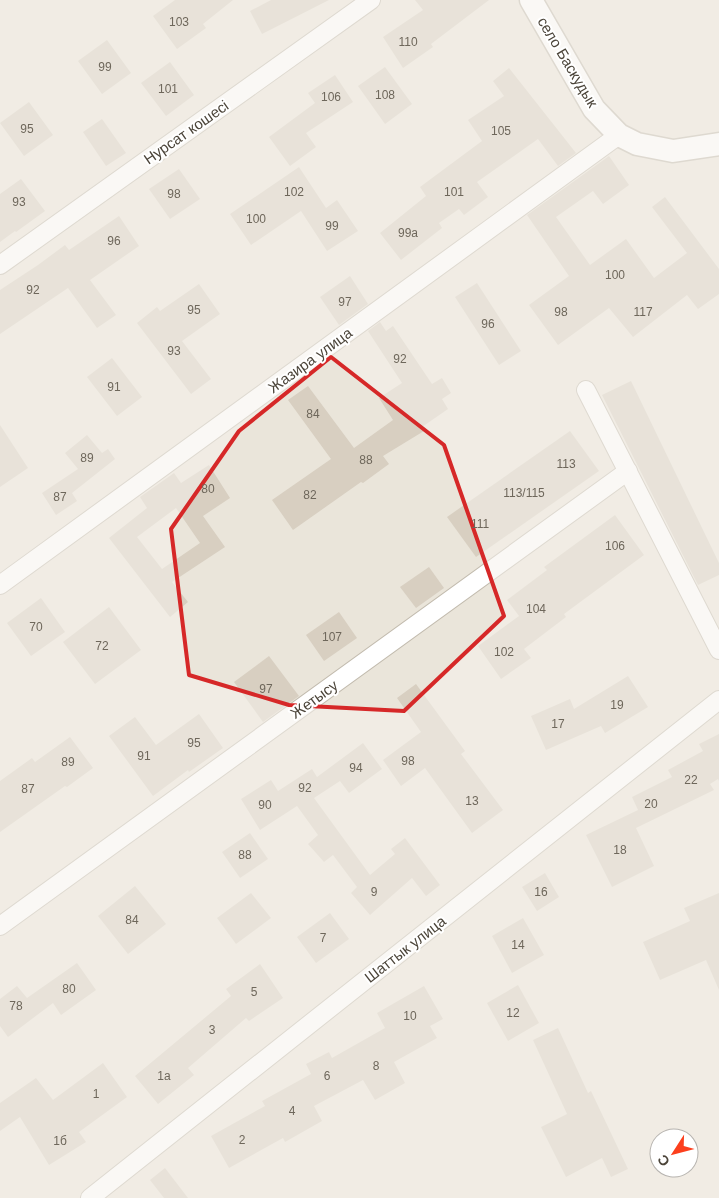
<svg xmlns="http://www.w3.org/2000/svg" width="719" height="1198" viewBox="0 0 719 1198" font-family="Arial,sans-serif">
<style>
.residential{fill:#eae5da;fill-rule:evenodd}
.building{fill:#d8cfc1;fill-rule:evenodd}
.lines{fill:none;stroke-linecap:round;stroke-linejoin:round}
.minor-casing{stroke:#c2bbae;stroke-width:20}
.tertiary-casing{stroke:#c2bbae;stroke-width:25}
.minor{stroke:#fff;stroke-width:18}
.tertiary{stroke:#fff;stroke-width:22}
.marked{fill:none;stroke:#d62828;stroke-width:4;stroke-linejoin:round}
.labels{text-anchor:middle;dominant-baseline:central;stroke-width:4;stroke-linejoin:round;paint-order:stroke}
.number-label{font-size:12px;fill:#6e675b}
.street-label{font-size:15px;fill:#4b4439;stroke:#fff}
</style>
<rect width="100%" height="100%" fill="#f6f3ec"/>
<path class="residential" d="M0,0H719V1198H0ZM659,1138H689V1168H659Z"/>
<g class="building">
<polygon points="175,0 233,0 203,24 206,28 177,49 153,16"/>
<polygon points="271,0 329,0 262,34 250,11"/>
<polygon points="415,0 489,0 431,44 433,47 403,68 383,37 423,10"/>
<polygon points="107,40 131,73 102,94 78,61"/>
<polygon points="170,62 194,95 166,116 141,83"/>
<polygon points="385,67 412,104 385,124 358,86"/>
<polygon points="509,68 576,153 558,166 538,139 477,182 488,197 464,215 459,209 439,223 442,228 401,260 380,233 426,196 420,187 482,141 468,120 504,96 493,81"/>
<polygon points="335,75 353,102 306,133 316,147 290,166 269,137 315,103 308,93"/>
<polygon points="29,102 53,135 24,156 0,123"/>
<polygon points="102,119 126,153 106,166 83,132"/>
<polygon points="609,156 629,185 603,204 593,191 556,217 590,265 626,239 654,278 687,253 652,207 665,197 719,269 719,294 698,309 687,295 633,337 609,308 558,345 529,305 569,276 527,215"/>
<polygon points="299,167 326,208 337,200 358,231 327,251 301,211 251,245 230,214"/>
<polygon points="179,169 200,199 170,219 149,189"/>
<polygon points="21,179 45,211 16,232 15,231 0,242 0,194"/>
<polygon points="119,216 139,246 90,280 116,315 97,328 68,288 0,334 0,290 38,265 65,245 69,250"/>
<polygon points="350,276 368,304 339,325 320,297"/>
<polygon points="477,283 521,351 499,365 455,297"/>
<polygon points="199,284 220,314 182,341 211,379 191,394 137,323 157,307 160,311"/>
<polygon points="380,322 386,331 393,326 432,384 442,378 451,393 442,399 448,409 422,427 424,431 383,456 389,464 363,483 361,482 293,530 272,500 331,459 288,400 308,386 354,448 393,420 379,398 402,383 368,331"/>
<polygon points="112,358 142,397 117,416 87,377"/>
<polygon points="631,381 719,563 719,575 698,585 602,395"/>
<polygon points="0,425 28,468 0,487"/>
<polygon points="570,431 599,471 476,557 447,517"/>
<polygon points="87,435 102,453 108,449 115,459 72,493 77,501 56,515 42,493 78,469 65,453"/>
<path d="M209,465L230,498L203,516L225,547L172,582L188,602L170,617L109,538L147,508L140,497L174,473L181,483ZM176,508L200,543L162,569L137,537Z"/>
<polygon points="615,515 644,555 564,614 566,617 524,649 531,658 501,679 478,646 519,616 507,600 547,570 544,567"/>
<polygon points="429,567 444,588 416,608 400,587"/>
<polygon points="41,598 65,632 31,656 7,623"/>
<polygon points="109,607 141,650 95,684 63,642"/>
<polygon points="339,612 357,638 324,661 306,635"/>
<polygon points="269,656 299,696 263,722 234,682"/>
<polygon points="628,676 648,707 605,733 601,726 546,750 531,716 570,699 574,709"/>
<polygon points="416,684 465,751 461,754 503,810 472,833 425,768 401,786 383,760 421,732 397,698"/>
<polygon points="199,714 223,748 189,772 188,770 153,796 109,736 135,717 156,745"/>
<polygon points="719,734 719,781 718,779 710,784 714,790 636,828 654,866 612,887 586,835 638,810 632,797 672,777 668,770 703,751 699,744"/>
<polygon points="70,737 93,768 67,787 65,786 0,832 0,781 32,758 35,762"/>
<polygon points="363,743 382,769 349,793 340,781 314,798 370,875 395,854 391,849 405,838 440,885 426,896 412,878 370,915 351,893 357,887 333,855 324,862 308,844 318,835 297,806 260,830 241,799 271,780 278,791 312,769 317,777"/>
<polygon points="250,833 268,859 240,878 222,852"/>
<polygon points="545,873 559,897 537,911 522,887"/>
<polygon points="135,886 166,924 128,954 98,916"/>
<polygon points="251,893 271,918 236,944 217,918"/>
<polygon points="719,893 719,990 706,960 660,980 643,942 690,921 684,908"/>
<polygon points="330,913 349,939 316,963 297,937"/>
<polygon points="523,918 544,955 512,973 492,936"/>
<polygon points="77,963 96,990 61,1015 53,1003 8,1037 0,1026 0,999 17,986 27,998"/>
<polygon points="260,964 283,998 249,1021 246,1018 188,1068 194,1075 158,1104 135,1076 231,996 226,989"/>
<polygon points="518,985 539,1023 508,1041 487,1003"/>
<polygon points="424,986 443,1019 430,1026 437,1038 394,1062 405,1083 375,1100 363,1080 314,1106 322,1121 285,1142 283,1138 229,1168 211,1136 265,1106 262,1101 311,1074 306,1064 329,1052 332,1058 385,1028 377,1013"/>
<polygon points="558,1028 588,1093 591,1091 628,1169 611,1177 602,1158 566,1177 541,1127 567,1114 533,1040"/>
<polygon points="103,1063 127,1097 79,1132 86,1142 49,1165 20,1117 0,1131 0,1103 36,1078 53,1100"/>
<polygon points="165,1168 188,1198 164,1198 150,1180"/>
</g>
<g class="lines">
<g class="minor-casing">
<g id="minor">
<polyline points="0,265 371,0"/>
<polyline points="586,390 719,650"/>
<polyline points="0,585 619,135"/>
<polyline points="0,926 628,471"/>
<polyline points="90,1198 719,700"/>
</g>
</g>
<g class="tertiary-casing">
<polyline id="tertiary" points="531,0 594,109 619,135 637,144 673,151 719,144"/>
</g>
<use href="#minor" class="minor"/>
<use href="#tertiary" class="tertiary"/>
</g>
<path d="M0 0H719V1198H0ZM331,357L444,445L504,616L404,711L289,705L189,675L171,529L239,431Z" fill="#f6f3ec" fill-opacity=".55" fill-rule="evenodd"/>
<path class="marked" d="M331,357L444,445L504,616L404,711L289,705L189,675L171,529L239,431Z"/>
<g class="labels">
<g class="number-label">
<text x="179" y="22">103</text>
<text x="408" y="42">110</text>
<text x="105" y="67">99</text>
<text x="168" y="89">101</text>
<text x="385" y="95">108</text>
<text x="331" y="97">106</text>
<text x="27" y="129">95</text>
<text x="501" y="131">105</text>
<text x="294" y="192">102</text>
<text x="454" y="192">101</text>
<text x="174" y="194">98</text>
<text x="19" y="202">93</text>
<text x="256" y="219">100</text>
<text x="332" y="226">99</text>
<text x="408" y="233">99а</text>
<text x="114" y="241">96</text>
<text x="615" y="275">100</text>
<text x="33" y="290">92</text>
<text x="345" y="302">97</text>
<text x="194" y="310">95</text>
<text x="561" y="312">98</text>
<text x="643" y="312">117</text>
<text x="488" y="324">96</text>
<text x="174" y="351">93</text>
<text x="400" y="359">92</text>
<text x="114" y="387">91</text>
<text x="313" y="414">84</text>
<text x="87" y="458">89</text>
<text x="366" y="460">88</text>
<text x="566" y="464">113</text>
<text x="208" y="489">80</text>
<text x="524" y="493">113/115</text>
<text x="310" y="495">82</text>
<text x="60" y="497">87</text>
<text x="480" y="524">111</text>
<text x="615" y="546">106</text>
<text x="536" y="609">104</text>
<text x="36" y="627">70</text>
<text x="332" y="637">107</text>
<text x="102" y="646">72</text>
<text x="504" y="652">102</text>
<text x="266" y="689">97</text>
<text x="617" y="705">19</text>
<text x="558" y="724">17</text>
<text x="194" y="743">95</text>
<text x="144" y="756">91</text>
<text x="408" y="761">98</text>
<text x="68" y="762">89</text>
<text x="356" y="768">94</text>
<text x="691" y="780">22</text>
<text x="305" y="788">92</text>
<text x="28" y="789">87</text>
<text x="472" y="801">13</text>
<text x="651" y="804">20</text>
<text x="265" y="805">90</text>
<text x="620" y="850">18</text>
<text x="245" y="855">88</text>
<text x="374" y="892">9</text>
<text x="541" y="892">16</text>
<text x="132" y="920">84</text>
<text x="323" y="938">7</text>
<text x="518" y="945">14</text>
<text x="69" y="989">80</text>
<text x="254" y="992">5</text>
<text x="16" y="1006">78</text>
<text x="513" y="1013">12</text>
<text x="410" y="1016">10</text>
<text x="212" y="1030">3</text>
<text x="376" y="1066">8</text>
<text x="164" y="1076">1а</text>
<text x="327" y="1076">6</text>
<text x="96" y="1094">1</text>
<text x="292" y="1111">4</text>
<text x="242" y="1140">2</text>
<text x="60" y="1141">1б</text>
</g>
<g class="street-label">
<text transform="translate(568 62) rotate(59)">село Баскудык</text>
<text transform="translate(186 132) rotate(-35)">Нурсат кошесi</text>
<text transform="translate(310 360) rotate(-36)">Жазира улица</text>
<text transform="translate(314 699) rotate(-36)">Жетысу</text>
<text transform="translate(405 949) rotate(-38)">Шаттык улица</text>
</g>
</g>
<g transform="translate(674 1153) rotate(234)"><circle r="24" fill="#ffffff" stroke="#b7b4b0"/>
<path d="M0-4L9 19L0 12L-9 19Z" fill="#fc3f1d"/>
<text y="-8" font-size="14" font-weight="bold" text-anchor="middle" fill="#4b4439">С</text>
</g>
</svg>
